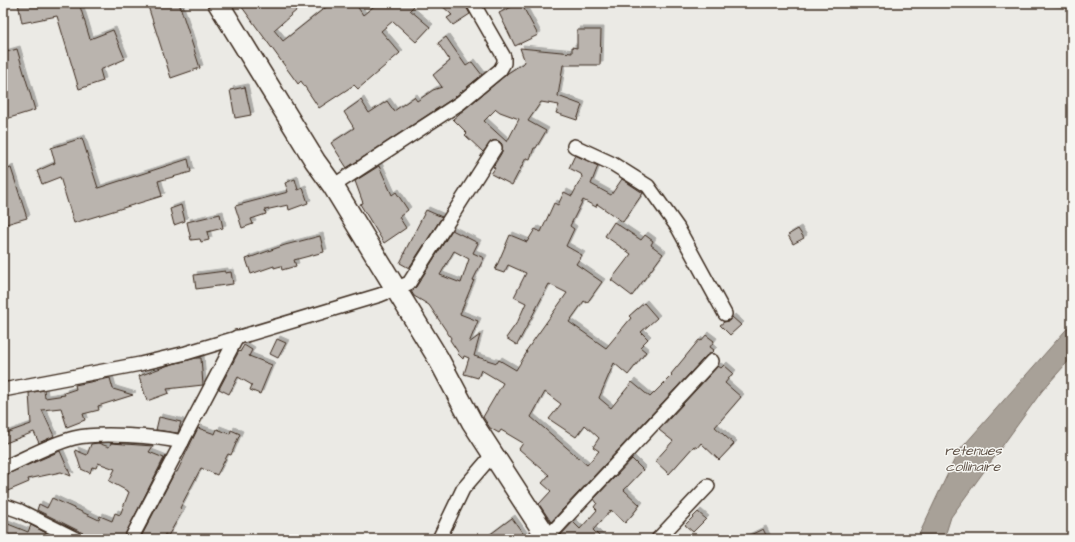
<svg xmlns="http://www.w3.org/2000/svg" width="1075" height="542" viewBox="0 0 1075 542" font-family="'Architects Daughter',sans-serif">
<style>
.water{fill:#a8a198;stroke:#7c7167}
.building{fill:#bab4ae;stroke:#3b2a1e;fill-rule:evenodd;filter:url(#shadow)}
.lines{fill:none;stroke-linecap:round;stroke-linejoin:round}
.minor-casing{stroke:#3b2a1e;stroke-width:16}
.primary-casing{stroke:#3b2a1e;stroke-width:23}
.minor{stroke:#f6f6f2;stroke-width:13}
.primary{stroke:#f6f6f2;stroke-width:20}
.labels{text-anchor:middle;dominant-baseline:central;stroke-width:3;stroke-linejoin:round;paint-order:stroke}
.water-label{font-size:14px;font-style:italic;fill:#615449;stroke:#f6f6f2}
</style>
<defs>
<filter id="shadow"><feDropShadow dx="3" dy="-3" stdDeviation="0" flood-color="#0004"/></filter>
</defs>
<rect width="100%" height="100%" fill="#ebeae5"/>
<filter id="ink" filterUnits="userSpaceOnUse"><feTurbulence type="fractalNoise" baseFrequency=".025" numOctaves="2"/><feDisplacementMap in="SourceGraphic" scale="8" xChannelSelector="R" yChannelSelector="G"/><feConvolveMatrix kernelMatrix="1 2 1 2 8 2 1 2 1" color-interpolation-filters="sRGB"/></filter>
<g filter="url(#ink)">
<g class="water">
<polygon points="1030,3 1072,3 1072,8"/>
<polygon points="1072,323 1072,357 1042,391 951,517 944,539 917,539 958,452"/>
</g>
<g class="building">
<polygon points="18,3 79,3 90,39 113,30 125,59 100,70 103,81 79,89 57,16 22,23"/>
<polygon points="147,3 179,3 200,68 171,78"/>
<polygon points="239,3 305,3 274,30 283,41 322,10 333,3 355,3 363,15 378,3 417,3 410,10 430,27 416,42 393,21 381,31 400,53 358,89 354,85 319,108 301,81 298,84"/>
<polygon points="439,3 459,3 463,7 465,5 470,14 453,25 447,18 452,15"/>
<polygon points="519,3 521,3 538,35 515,46 499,13"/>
<path d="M577,30H601L600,65H563L558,96L582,105L577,120L556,113L559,105L541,102L528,121L546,131L536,148H534L530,159L526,158L512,185L491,174L495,168L493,167L502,152V144L499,141H492L483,152L465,135L467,133L453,119L508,73L525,62L520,48L572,53V47L577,48ZM496,109L500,112L519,119L507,142L484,121Z"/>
<polygon points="446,37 466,66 472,62 482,75 455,97 347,168 331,143 354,128 344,112 361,100 369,113 387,101 394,111 414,97 417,101 433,90 442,87 433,75 450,61 438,43"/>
<polygon points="17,49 35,110 3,120 3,53"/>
<polygon points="245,87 251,115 235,118 230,90"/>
<polygon points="82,138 98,188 188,159 191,172 158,181 162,196 74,223 60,177 42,184 37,171 55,163 51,148"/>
<path d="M575,155L598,166L591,184L611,195L622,179L643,193L623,222L597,204L596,207L583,200L570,226L574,229L566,246L582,255L576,264L602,282L587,303L584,301L569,322L606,348L631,318L629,316L644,303L657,318L641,332L648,339L640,347L646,352L628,375L614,363L599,398L611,408L632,382L650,397L672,375L671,374L699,340L701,341L706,335L714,341L710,347L714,350L711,353L706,356L551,522L539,504L551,491L542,483L549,475L519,449L523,443L501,430L499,433L490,428L483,417L503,383L481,370L478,378L464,374L469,358L464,356L463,359L457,353L458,352L450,340L451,338L429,305L414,296L411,291L416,287L452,230L478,243L473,253L484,258L473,280H474L460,314L478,321L469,343L480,335L474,356L497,363L499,360L516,370L527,352L526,351L567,293L549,284L517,345L506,338L518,321L526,303L514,297L526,273L508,265L504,273L495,270L510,235L527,242L535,229L541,232L554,203L558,205L564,192L572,196L582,177L581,174L569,168ZM454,251L469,259L461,283L440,275ZM545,392L561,404L549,419L576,437L585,425L599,438L593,447L599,451L587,465L531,417Z"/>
<polygon points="379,166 392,195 396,192 408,210 399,217 406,228 384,243 360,204 363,203 355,181"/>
<polygon points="11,168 27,218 3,225 3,171"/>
<polygon points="295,179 298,190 303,188 308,203 289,210 288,205 265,210 266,214 251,219 253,224 242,228 235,206 288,192 285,183"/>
<polygon points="181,205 185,221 174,225 170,209"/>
<polygon points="426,210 442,217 409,268 400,263 405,253 404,253"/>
<polygon points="220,214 223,228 207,232 209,240 201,242 200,239 191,240 187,222"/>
<polygon points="614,222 641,240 645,235 653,241 651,245 663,254 632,296 611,280 631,254 605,236"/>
<polygon points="798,229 804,238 793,244 788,235"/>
<polygon points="320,236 324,252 294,260 296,266 282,270 281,266 274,268 274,266 251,274 246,259 285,245"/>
<polygon points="225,271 225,273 231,272 233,284 196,289 194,275"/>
<polygon points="732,317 741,325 730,335 720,325 724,322 729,321"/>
<polygon points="277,339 286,343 278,358 270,354"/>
<polygon points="244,345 252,350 249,356 272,365 260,394 250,390 252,385 238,377 229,394 219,389 239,351 240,352"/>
<polygon points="196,358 201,358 203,385 167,389 169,393 147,401 139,376 169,365"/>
<polygon points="724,365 733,373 725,383 741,397 715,427 734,444 719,460 701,443 697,448 694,446 669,474 655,461 673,441 659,430 718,366 721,368"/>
<polygon points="110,378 113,389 133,395 98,406 99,410 83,414 85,420 67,427 61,408 42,410 54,436 39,443 34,432 3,444 3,434 31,424 29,393 44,390 45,398 65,395 64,393 76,389 75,385"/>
<polygon points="159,417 181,422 178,433 156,430"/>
<polygon points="198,428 215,434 217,429 230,434 231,430 240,434 231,455 228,454 217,475 201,468 180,508 183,510 168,536 165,534 162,539 140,539 175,472 177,472"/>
<polygon points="98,443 109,447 111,443 153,446 149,452 164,458 123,539 84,539 83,533 37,510 39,504 47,508 52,498 99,520 100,516 112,521 115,513 120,515 129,492 109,481 115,469 98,463 96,468 92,467 90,473 81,469 75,450 87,455 91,444"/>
<polygon points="60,451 71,476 61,472 28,479 29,482 3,493 3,476"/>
<polygon points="632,459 643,470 624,490 640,505 632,515 625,523 611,510 593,530 602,539 559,539 559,537 573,522 580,529 597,510 594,507 597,503 594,499"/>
<polygon points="698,512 706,519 693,532 685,525"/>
<polygon points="512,518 527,539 484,539"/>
<polygon points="3,522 28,532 31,525 46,533 45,539 3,539"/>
<polygon points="763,529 768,539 742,539"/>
</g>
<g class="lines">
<g class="minor-casing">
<g id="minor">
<polyline points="574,146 613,164 648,186 678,228 725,314"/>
<polyline points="333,186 460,103 500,70 504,63 504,57 473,3"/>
<polyline points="3,390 140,364 186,353 380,295 409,283 495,148"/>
<path d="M3,468C26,458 50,444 74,438C99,432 157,436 182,442"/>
<polyline points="3,505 20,511 76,539"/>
<polyline points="547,538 712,361"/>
<polyline points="131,539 237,337"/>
<polyline points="439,539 463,489 494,453"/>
<polyline points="658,539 708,486"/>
</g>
</g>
<g class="primary-casing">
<polyline id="primary" points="218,3 315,161 333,186 438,358 472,422 548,539"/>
</g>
<use href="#minor" class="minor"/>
<use href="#primary" class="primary"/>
</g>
</g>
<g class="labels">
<g class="water-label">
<text x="973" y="451">retenues<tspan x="973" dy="16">collinaire</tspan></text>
</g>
</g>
<rect width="1075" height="542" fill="none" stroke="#f6f6f2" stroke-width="16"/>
<rect x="8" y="8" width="1059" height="526" fill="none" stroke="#3b2a1e" stroke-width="1.5" filter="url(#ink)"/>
</svg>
